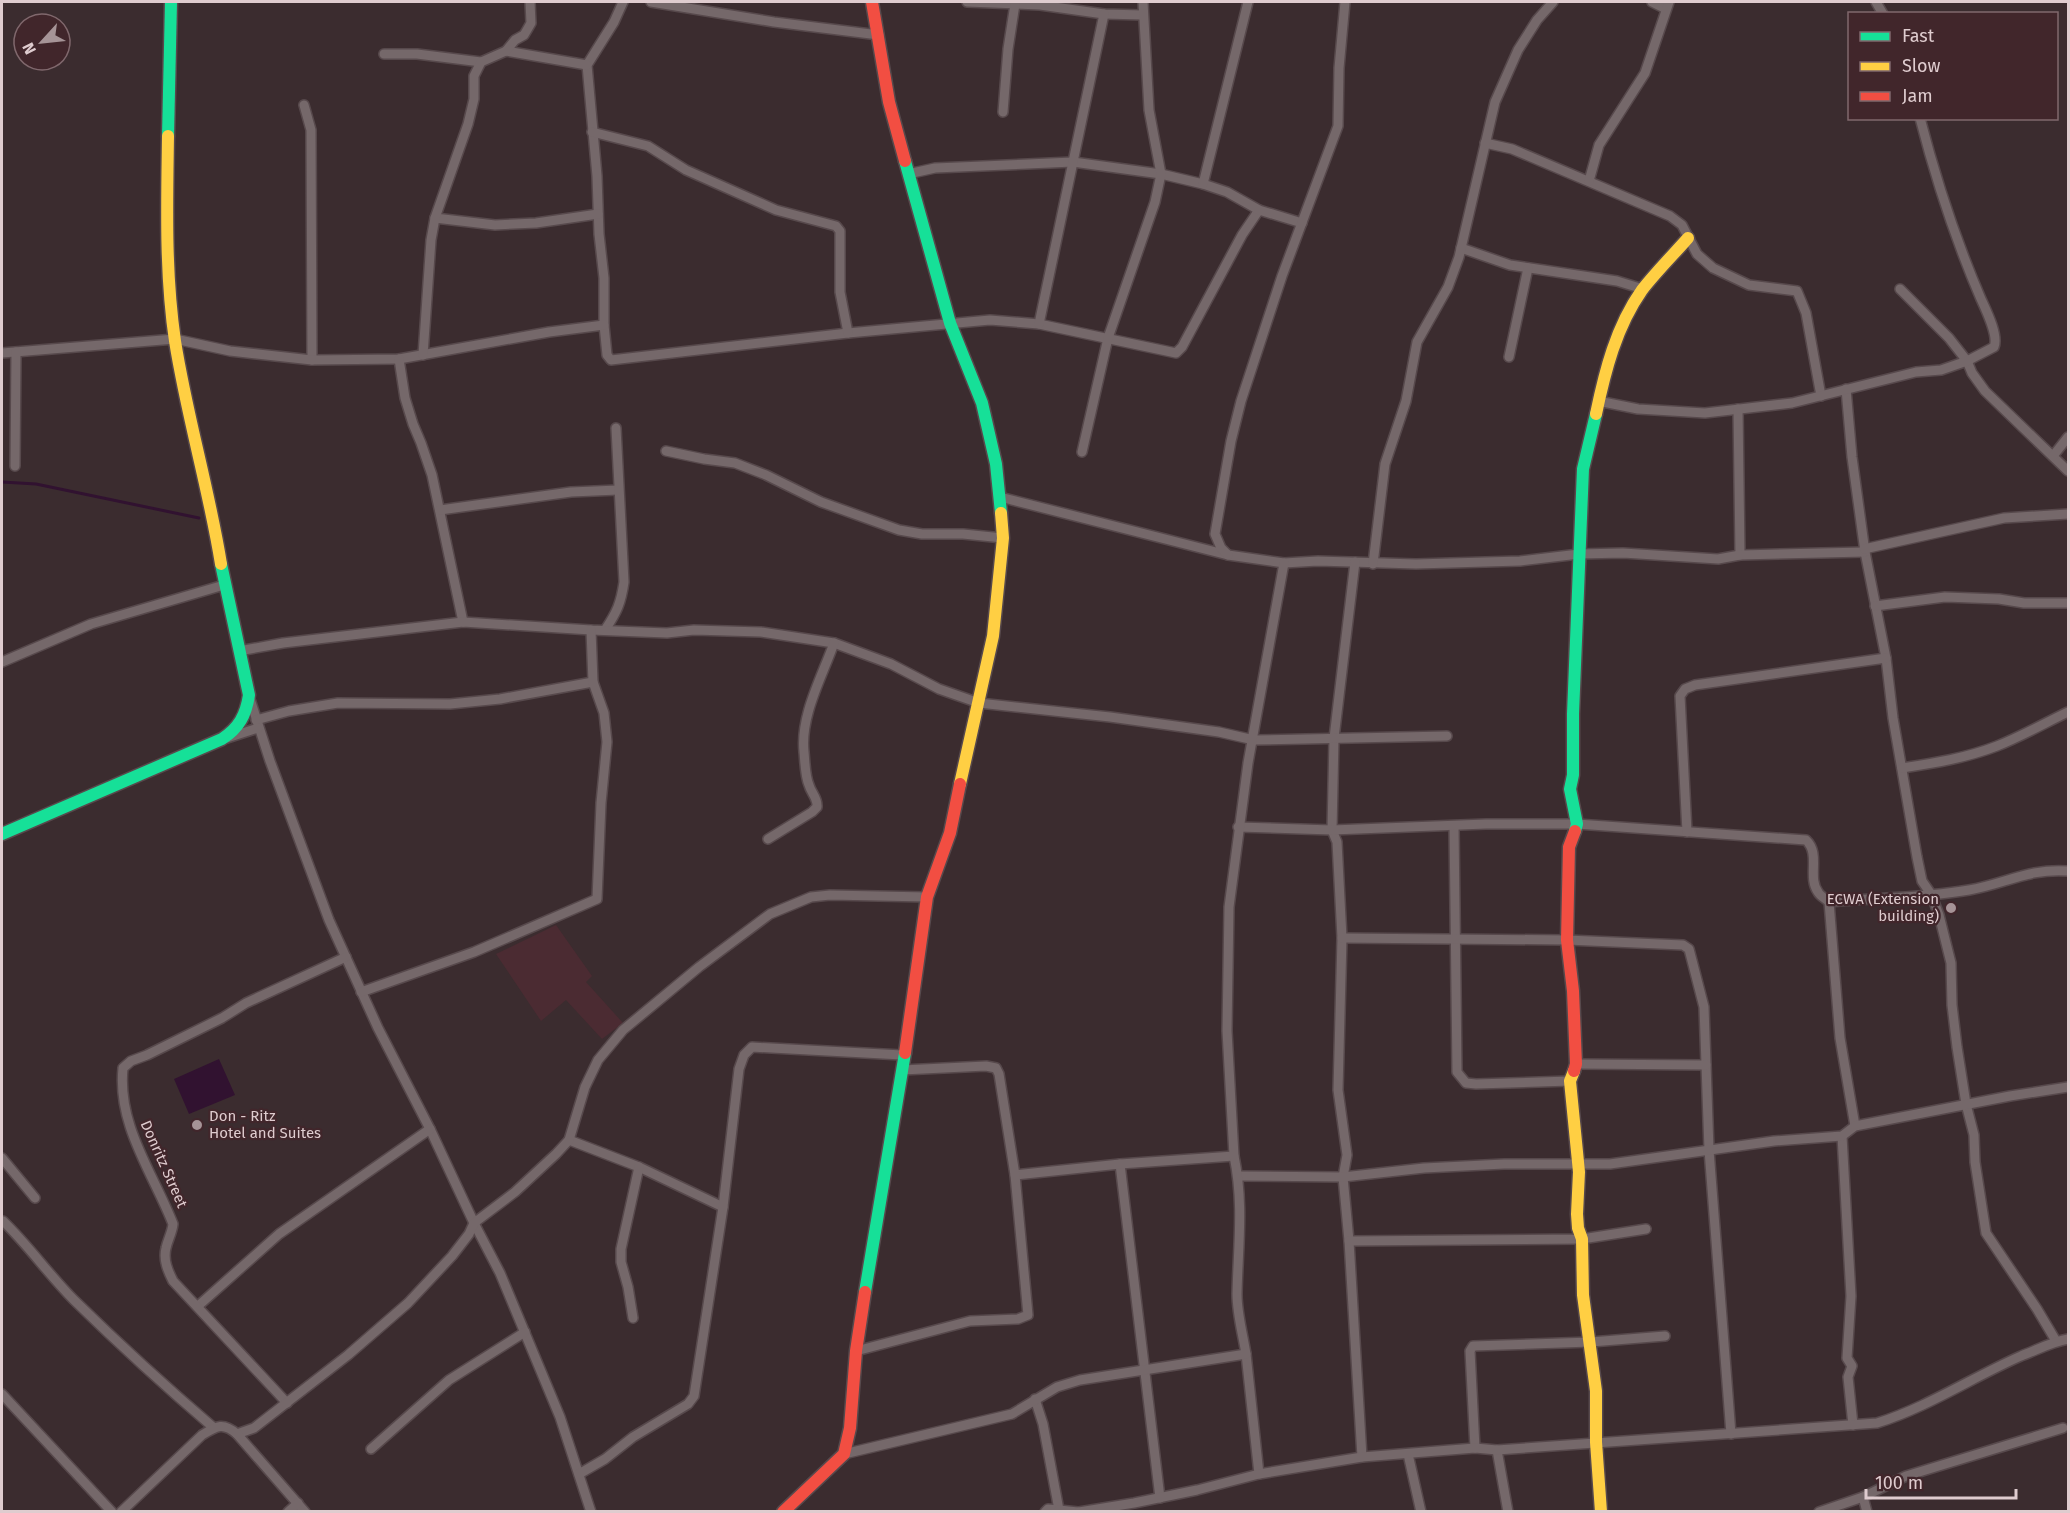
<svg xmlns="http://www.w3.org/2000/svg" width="2070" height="1513" viewBox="0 0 2070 1513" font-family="'Fira Sans',sans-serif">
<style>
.built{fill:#4b2b32}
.water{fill:#311230}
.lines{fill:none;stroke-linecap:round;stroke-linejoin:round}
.stream{stroke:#311230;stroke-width:3}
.street-casing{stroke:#57494c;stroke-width:12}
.fast-casing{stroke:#57494c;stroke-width:15}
.slow-casing{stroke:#57494c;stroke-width:15}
.jam-casing{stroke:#57494c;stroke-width:15}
.street{stroke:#75686a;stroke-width:9}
.fast{stroke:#16e098;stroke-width:12}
.slow{stroke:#ffcf43;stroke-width:12}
.jam{stroke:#f24e42;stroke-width:12}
.poi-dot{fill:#a69497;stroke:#41262b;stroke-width:2}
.labels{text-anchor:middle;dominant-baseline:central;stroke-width:4.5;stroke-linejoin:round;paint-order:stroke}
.poi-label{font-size:15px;fill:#dfcccf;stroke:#41262b;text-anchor:end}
.street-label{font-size:15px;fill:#dfcccf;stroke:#41262b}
</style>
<rect width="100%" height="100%" fill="#3b2c2f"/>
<polygon class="built" points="556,925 592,976 586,982 623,1023 602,1039 566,1000 541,1021 496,954"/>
<polygon class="water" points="219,1059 235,1095 189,1114 174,1079"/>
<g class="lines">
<polyline class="stream" points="2,482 36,484 199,518"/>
<g class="street-casing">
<g id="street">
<polyline points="623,2 614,22 587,65 597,176 599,234 604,278 604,325 607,355 611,360 848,333 990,320 1039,324 1176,353 1182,347 1242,235 1259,210"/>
<polyline points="651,2 774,22 879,35"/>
<polyline points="967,2 1040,5 1104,14 1143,15"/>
<polyline points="1652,2 1666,9"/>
<polyline points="1876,2 1883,14"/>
<polyline points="506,51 587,65"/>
<polyline points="384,54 417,54 481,62"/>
<polyline points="304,105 311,130 312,360"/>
<polyline points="1003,112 1008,49 1015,4"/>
<polyline points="592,132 648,146 686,170 776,210 836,226 840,231 840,292 848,333"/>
<polyline points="1485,143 1512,149 1670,216 1682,225 1697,254 1713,268 1749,285 1797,291 1806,313 1821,396"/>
<polyline points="908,174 935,168 1073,162 1161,174 1203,184 1227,192 1259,210 1302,223"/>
<polyline points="1589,181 1599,145 1645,73 1669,2"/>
<polyline points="1203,184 1248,2"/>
<polyline points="435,218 495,225 536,223 598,214"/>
<polyline points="1461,248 1510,265 1617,281 1643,289"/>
<polyline points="1900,289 1949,338 1967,361 1972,373 1985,391 2068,471"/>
<polyline points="1039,324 1104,14"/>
<polyline points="2,353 175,339 230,351 312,360 399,359 549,332 604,325"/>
<polyline points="423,355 431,240 435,218 468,124 474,99 474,76 481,62 506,51 515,40 524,35 527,30 531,23 530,2"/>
<polyline points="1509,357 1528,268"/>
<polyline points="399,359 405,398 413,424 421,443 432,475 463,622"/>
<polyline points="1846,389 1852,457 1865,552 1886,658 1893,718 1917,857 1922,881 1931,894 1939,915 1951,963 1952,1005 1957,1047 1966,1104 1974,1135 1975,1162 1986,1233 2037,1309 2056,1341"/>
<path d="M1598,401L1638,409L1705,413L1792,403L1916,372L1941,370L1967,361L1994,347C1999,336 1986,310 1981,299C1956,241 1936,180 1920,118"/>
<polyline points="1738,409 1740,555"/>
<polyline points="666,451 704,459 735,463 766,475 821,502 899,530 922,534 963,534 1003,538"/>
<polyline points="1082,452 1108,338 1155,202 1161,174 1149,110 1143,2"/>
<polyline points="2053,456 2068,437"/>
<polyline points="15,466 16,352"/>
<polyline points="1000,497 1228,555 1284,563 1318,561 1416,564 1520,561 1579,554 1623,553 1718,559 1740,555 1865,552"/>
<polyline points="440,510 571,492 618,490"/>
<polyline points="1864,549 2004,518 2068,514"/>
<polyline points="1228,555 1221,548 1215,534 1231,441 1241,401 1282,276 1338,126 1339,68 1345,2"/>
<polyline points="1355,562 1334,738 1332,830 1337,842 1342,938 1338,1090 1347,1155 1343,1177 1349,1241 1362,1457"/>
<polyline points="1373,564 1385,464 1406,401 1417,342 1448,287 1459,257 1495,102 1518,50 1537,20 1553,2"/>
<polyline points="1875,606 1945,597 1999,599 2024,603 2068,603"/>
<path d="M605,630C617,612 621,603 624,582L616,428"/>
<polyline points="239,651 283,643 463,622 591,630 667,633 694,630 761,632 834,643 891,664 939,689 979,703 1110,717 1219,732 1254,740 1447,736"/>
<polyline points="2,662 91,624 224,585"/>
<polyline points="249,696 270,761 329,920 378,1028 430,1129 474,1223 500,1273 560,1417 591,1512"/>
<polyline points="256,720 289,711 338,703 450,704 500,699 593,682"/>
<polyline points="227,738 258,728"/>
<path d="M1902,768C1935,763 1966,758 1997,746C2022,736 2045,723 2068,712"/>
<polyline points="1454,826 1457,1072 1466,1083 1476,1084 1570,1081"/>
<path d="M1238,827L1332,830L1486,824H1577L1806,840C1821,854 1807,877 1818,892C1820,896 1826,899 1829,902L1840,1038L1855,1126"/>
<polyline points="1687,832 1680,696 1685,689 1695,685 1886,658"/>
<path d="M768,839L812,812L817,807C818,798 811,793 809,785C805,776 805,762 804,752C800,716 822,677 834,643"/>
<path d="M1829,902C1875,898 1923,898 1969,890C2005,884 2029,868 2068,871"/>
<polyline points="1342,938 1567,940 1683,945 1689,949 1704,1007 1709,1150 1731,1434"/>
<polyline points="361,992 474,952 597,899 601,803 607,742 604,713 593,682 591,630"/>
<polyline points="1576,1064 1706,1065"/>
<polyline points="1842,1136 1851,1296 1847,1358 1852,1366 1848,1377 1853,1425"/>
<polyline points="569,1140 639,1167 723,1207"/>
<polyline points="2,1158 35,1198"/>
<polyline points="1120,1164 1160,1498"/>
<polyline points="1015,1175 1120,1164 1234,1156"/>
<polyline points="1238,1176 1343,1177 1424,1168 1504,1164 1610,1164 1774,1141 1842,1136 1855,1126 2010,1096 2068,1087"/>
<path d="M3,1221C29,1246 49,1275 74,1300C119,1344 166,1387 214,1428"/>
<polyline points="1349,1241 1582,1239 1646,1229"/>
<polyline points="198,1306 279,1234 430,1129"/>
<polyline points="633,1318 628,1287 621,1262 621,1249 639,1167"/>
<polyline points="856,1351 970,1321 1018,1319 1028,1315 1015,1175 999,1074 996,1068 986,1066 902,1070"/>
<polyline points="1246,1354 1259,1474"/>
<polyline points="2,1394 112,1512"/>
<polyline points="1035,1399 1043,1424 1059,1510 1048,1509 1045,1512"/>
<path d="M287,1403L173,1281C168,1271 163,1260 166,1248C168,1239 172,1233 173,1224C153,1173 117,1125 123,1068L131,1061L147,1055L222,1018L246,1003L346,957"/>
<polyline points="237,1434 254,1428 348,1355 408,1303 452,1256 469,1234 474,1223 515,1192 556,1154 569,1140 585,1087 598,1060 623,1030 699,967 770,914 811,897 830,895 927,897"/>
<polyline points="1475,1448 1470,1351 1473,1346 1591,1342 1665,1336"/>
<polyline points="371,1449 449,1380 525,1332"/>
<polyline points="1497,1450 1508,1512"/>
<path d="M844,1454L1012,1414L1057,1387L1080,1380L1246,1354C1243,1335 1237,1314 1237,1294C1238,1246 1244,1204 1234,1156L1227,1031L1229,907L1248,763L1284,563"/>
<polyline points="1408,1454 1421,1512"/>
<polyline points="579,1474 605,1459 633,1437 688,1404 694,1396 723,1207 739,1069 744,1055 752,1047 902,1055"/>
<polyline points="1863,1497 1867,1512"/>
<polyline points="1059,1510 1078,1512"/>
<path d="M121,1512L202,1435C217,1426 223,1422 237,1434L305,1512"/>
<polyline points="288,1512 298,1503"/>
<path d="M1079,1512L1134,1503L1197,1490L1259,1474L1362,1457L1475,1448L1497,1450L1877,1423C1928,1407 1973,1377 2021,1356C2037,1350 2051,1342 2068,1339"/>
<polyline points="1819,1512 1863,1497 1906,1476 2063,1428"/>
</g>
</g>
<g class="fast-casing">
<g id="fast">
<polyline points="168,136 171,2"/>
<polyline points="905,161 950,323 982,403 996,464 1001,513"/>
<polyline points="1575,831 1577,824 1570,789 1573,775 1573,714 1583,469 1596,414"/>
<path d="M2,834L222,739C239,728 246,715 249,695L221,564"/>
<polyline points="865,1292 905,1053"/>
</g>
</g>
<g class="slow-casing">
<g id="slow">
<path d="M168,136C167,205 165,273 175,341C187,417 209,489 221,564"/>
<path d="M1596,414C1605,371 1616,327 1642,290C1656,272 1673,255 1688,238"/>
<polyline points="960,784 993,636 1003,538 1001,513"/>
<polyline points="1574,1071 1570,1081 1579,1172 1577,1214 1578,1228 1582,1239 1583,1295 1596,1391 1596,1442 1601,1512"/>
</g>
</g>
<g class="jam-casing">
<g id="jam">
<polyline points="872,2 889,102 905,161"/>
<polyline points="905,1053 927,897 950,833 960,784"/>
<polyline points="1574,1071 1576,1064 1573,991 1567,940 1569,847 1575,831"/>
<polyline points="783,1512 844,1454 850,1428 856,1351 865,1292"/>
</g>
</g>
<use href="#street" class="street"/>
<use href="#fast" class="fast"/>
<use href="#slow" class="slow"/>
<use href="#jam" class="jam"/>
</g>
<g class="poi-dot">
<circle cx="1951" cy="908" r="6"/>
<circle cx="197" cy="1125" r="6"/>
</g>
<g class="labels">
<g class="poi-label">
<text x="1939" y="899">ECWA (Extension<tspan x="1939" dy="17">building)</tspan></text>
<text x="209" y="1116" text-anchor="start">Don - Ritz<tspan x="209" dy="17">Hotel and Suites</tspan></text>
</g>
<g class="street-label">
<text transform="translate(164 1164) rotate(66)">Donritz Street</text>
</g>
</g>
<rect width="2070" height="1513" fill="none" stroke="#dfcccf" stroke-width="6"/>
<rect x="1848" y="12" width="210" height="108" fill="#41262b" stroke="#80686d" stroke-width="1.5"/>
<rect x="1860" y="32" width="30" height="9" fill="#16e098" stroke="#80686d" stroke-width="1.5"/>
<text x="1902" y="42" font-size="18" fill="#dfcccf">Fast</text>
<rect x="1860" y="62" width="30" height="9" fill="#ffcf43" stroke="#80686d" stroke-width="1.5"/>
<text x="1902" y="72" font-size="18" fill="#dfcccf">Slow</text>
<rect x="1860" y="92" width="30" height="9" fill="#f24e42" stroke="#80686d" stroke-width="1.5"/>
<text x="1902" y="102" font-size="18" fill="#dfcccf">Jam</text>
<g transform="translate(42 42) rotate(243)"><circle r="28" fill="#41262b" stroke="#80686d" stroke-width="1.5"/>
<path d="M0-4.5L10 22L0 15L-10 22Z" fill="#a69497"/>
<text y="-9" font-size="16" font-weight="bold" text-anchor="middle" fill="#dfcccf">N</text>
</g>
<path d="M1866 1489v9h150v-9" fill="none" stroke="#dfcccf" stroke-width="3"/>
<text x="1875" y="1489" font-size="18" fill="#dfcccf" stroke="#41262b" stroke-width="4.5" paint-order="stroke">100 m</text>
</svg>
